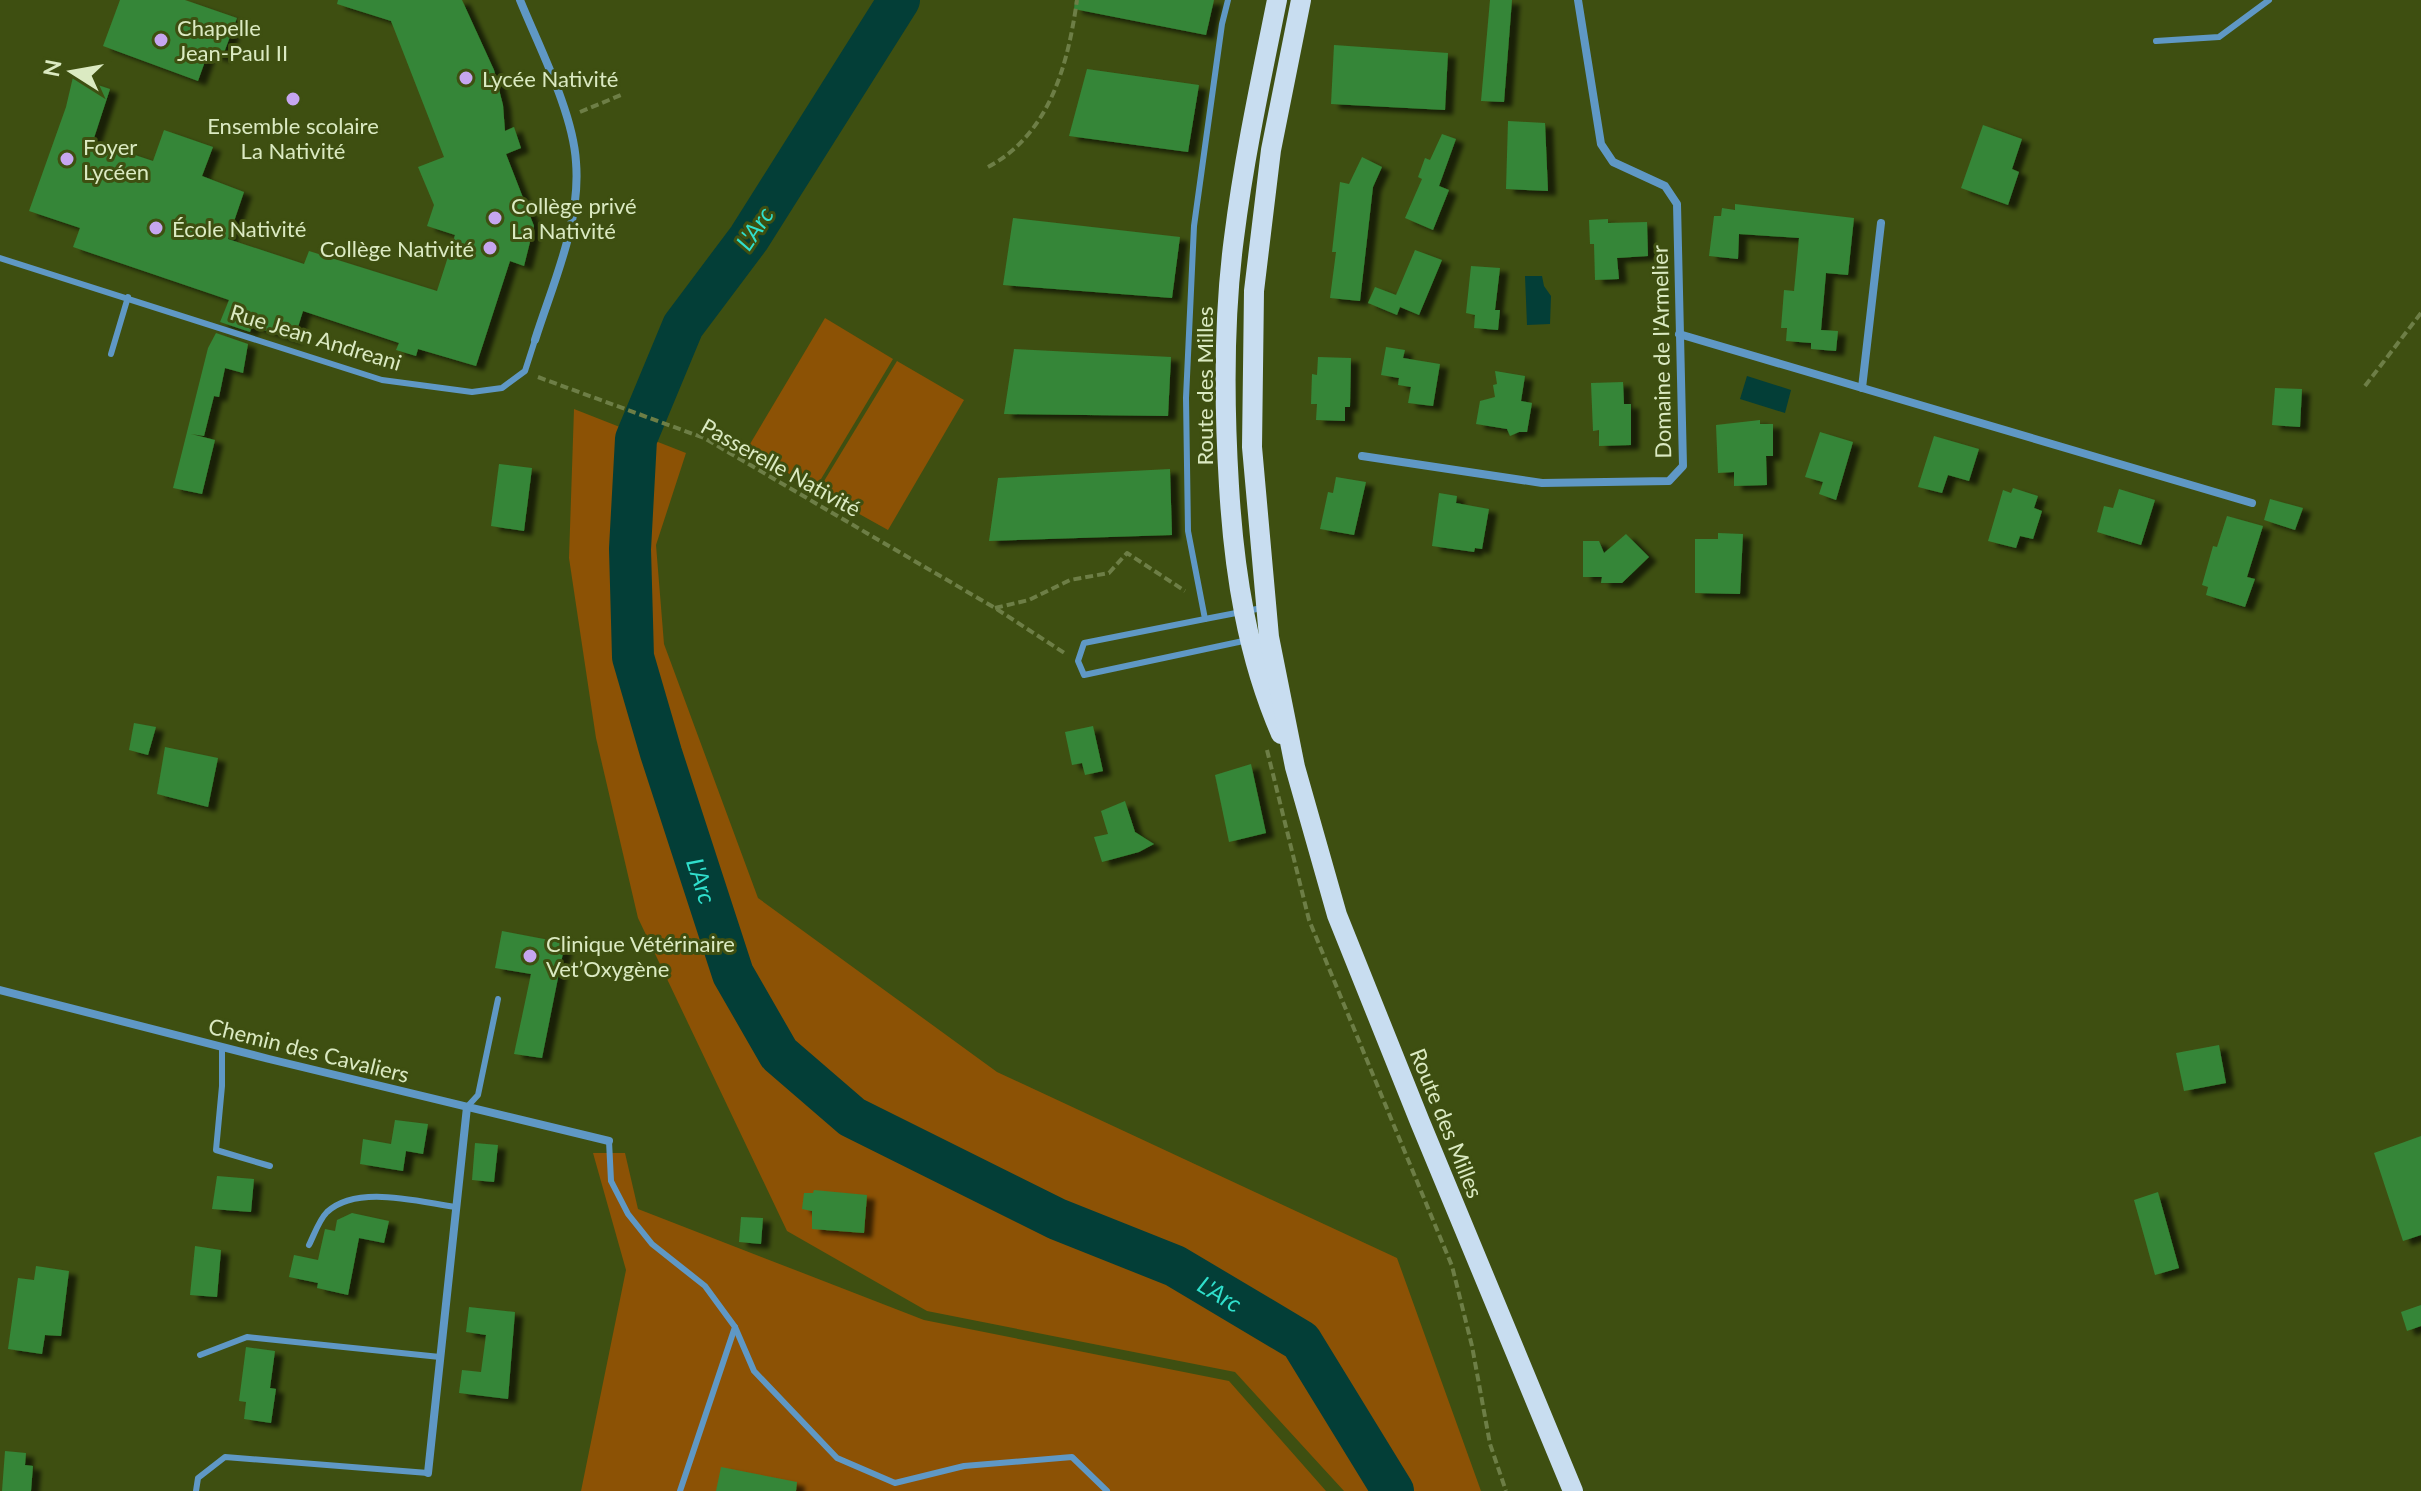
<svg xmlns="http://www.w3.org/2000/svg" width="2421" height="1491" viewBox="0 0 2421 1491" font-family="Lato,sans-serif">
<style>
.green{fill:#8c5205}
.water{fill:#033e37}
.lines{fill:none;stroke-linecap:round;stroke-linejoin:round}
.river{stroke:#033e37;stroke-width:42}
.building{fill:#358637;filter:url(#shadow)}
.path{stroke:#6d7e46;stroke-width:4;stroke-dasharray:8 4;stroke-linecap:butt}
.lane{stroke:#5f98c5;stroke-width:6}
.street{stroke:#5f98c5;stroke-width:8}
.primary{stroke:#c8ddf0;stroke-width:20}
.poi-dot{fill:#c6a6f0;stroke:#3e4f11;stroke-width:3}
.labels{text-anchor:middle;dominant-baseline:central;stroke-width:6;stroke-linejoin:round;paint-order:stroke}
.poi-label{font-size:22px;fill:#dbeac2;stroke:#3e4f11;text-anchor:start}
.street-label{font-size:22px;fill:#dbeac2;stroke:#3e4f11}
.water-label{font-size:24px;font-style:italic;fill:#30dfcc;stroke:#3e4f11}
</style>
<defs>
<filter id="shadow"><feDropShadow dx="8" dy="4.5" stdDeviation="2" flood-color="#0009"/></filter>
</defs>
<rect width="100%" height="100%" fill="#3e4f11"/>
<g class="green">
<polygon points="825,318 893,359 815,489 747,449"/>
<polygon points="897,361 964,400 888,530 818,491"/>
<polygon points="574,409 686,453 656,545 664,644 758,898 997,1072 1397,1258 1481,1491 1344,1491 1235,1372 927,1311 787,1231 638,918 596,738 569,558"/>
<polygon points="593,1153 625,1153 638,1209 924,1320 1229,1381 1326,1491 581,1491 626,1270"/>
</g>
<g class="water">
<polygon points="1525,276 1542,276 1544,286 1551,296 1550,324 1527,325"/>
<polygon points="1747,376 1791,390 1785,413 1740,399"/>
</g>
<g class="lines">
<path class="river" id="s1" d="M899,0L749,238L683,326L636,439L630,549L633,657L661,753L733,974L779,1054L852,1117L1057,1219L1175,1266L1301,1341L1393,1491"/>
</g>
<g class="building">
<polygon points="120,0 185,0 237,18 222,58 208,53 198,81 103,46"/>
<polygon points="338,0 462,0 494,70 503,105 505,131 514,127 521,148 506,154 534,226 524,266 510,261 476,366 418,349 416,356 396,350 399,343 303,311 294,340 252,326 250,332 220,322 229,300 73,247 80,228 29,211 66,107 73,77 110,89 93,141 153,161 164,130 213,147 202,176 244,192 228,239 304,264 309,251 437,291 455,235 427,226 434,205 418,167 444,157 391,21 337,4"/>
<polygon points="1075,0 1214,0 1206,35 1074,9"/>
<polygon points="1490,0 1512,0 1504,102 1481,101"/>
<polygon points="1334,45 1448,53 1445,110 1331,104"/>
<polygon points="1087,69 1199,85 1188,152 1069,136"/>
<polygon points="1508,121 1545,123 1548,191 1506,189"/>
<polygon points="1983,125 2022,139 2012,169 2019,172 2008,205 1961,188"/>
<polygon points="1442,134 1456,139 1439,186 1449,190 1433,230 1405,218 1422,179 1418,177 1425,158 1430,160"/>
<polygon points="1362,157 1382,167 1373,187 1360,301 1330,298 1336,252 1332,252 1340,182 1349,184"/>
<polygon points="1735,204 1854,218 1848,275 1826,273 1821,330 1838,331 1836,351 1811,349 1811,343 1786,341 1787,328 1781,328 1784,290 1794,291 1799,238 1739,234 1738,259 1709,256 1714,216 1721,216 1722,208 1735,210"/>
<polygon points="1013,218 1180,237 1172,298 1003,285"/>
<polygon points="1608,219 1608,223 1647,222 1648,256 1617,258 1619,279 1595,280 1594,244 1590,244 1589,220"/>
<polygon points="1415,250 1442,260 1419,315 1400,307 1397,315 1368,303 1375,287 1396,295"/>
<polygon points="1471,266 1500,268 1495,310 1500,310 1498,330 1474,328 1475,315 1466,313"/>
<polygon points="216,333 248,344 243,373 225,368 219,397 214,396 204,436 191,434 215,440 202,494 173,488 208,348"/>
<polygon points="1386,347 1405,350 1403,358 1440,364 1433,406 1408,403 1411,387 1398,385 1399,378 1381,375"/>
<polygon points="1014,349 1171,357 1168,416 1004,414"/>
<polygon points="1318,357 1351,358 1350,407 1345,407 1345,421 1316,420 1317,404 1311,404 1312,374 1317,375"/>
<polygon points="1495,371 1525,376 1521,401 1532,403 1527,432 1519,432 1510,436 1507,429 1476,424 1480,401 1495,397 1493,385 1497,384"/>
<polygon points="1623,382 1624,404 1631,404 1631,445 1599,446 1599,430 1593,431 1591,383"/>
<polygon points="2275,388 2302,389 2300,427 2272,425"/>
<polygon points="1760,420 1760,424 1773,424 1773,456 1766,456 1767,485 1734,486 1734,472 1718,473 1716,425"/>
<polygon points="1820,432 1853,442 1836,500 1819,494 1823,482 1805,477"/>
<polygon points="1934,436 1979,449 1969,481 1948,475 1942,493 1918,487"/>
<polygon points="499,464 532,468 524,531 491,526"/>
<polygon points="1170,469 1172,535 989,541 998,478"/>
<polygon points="1336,477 1366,482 1354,535 1320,529 1328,492 1333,493"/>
<polygon points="2013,488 2038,496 2034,508 2042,511 2033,539 2020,536 2016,548 1988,541 2003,490 2011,493"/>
<polygon points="2119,489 2155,500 2141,545 2097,532 2104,506 2113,508"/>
<polygon points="1439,493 1457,496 1456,503 1489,509 1482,549 1475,548 1474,552 1432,546"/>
<polygon points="2270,499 2303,508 2295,530 2264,520"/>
<polygon points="2227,516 2263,526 2247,577 2255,579 2245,607 2206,595 2208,587 2202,585 2213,546 2217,547"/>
<polygon points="1718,533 1743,534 1740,594 1695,593 1695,539 1718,539"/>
<polygon points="1626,534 1649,557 1622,583 1601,583 1602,577 1583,577 1583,541 1599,541 1604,553"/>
<polygon points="134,723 156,727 148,755 129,750"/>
<polygon points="1093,726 1103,771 1085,775 1082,763 1072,765 1065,732"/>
<polygon points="165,747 218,758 208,807 157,794"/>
<polygon points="1251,764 1266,833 1229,842 1215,775"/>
<polygon points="1125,801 1135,832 1154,844 1139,852 1102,862 1094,837 1108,834 1101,811"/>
<polygon points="502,931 565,943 542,1058 514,1054 531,974 495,968"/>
<polygon points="2219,1045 2226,1083 2184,1091 2176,1053"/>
<polygon points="395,1120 428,1124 423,1154 406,1151 403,1171 360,1164 363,1139 391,1144"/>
<polygon points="2421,1136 2421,1235 2403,1241 2374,1153"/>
<polygon points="475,1143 498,1145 494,1182 472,1180"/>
<polygon points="217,1176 254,1179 251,1212 212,1209"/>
<polygon points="814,1190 867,1195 864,1233 812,1229 812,1211 802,1209 804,1193 813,1193"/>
<polygon points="2158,1192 2179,1268 2155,1275 2134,1200"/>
<polygon points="352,1213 389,1221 384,1243 359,1238 348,1295 317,1288 318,1283 289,1277 294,1255 318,1260 325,1229 335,1231 337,1220"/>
<polygon points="741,1217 763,1218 761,1244 739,1242"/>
<polygon points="195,1246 221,1250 217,1297 190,1295"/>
<polygon points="36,1266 69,1271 61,1336 45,1335 42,1354 8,1349 18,1278 34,1280"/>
<polygon points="2421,1305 2421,1326 2407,1331 2401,1312"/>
<polygon points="469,1307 515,1312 508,1399 459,1393 462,1370 481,1372 486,1335 466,1332"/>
<polygon points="246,1347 275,1351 270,1388 276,1389 271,1423 244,1419 246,1402 239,1401"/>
<polygon points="5,1451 26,1453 25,1465 33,1466 31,1491 2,1491"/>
<polygon points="721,1467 797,1482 796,1491 716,1491"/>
</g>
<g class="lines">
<g class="path">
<polyline points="580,112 621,95"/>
<path d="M988,167C1050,134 1068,64 1077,0"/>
<polyline points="538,377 704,438 995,608 1066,654"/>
<polyline points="2365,386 2421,313"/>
<polyline points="995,608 1029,600 1070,580 1109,573 1127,553 1185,591"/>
<polyline points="1267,750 1309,920 1452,1266 1472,1346 1490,1444 1506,1491"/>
</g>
<g class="lane">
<polyline points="1228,0 1222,24 1194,226 1186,398 1188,531 1205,619 1084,643 1078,661 1084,675 1248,640"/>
<polyline points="2156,41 2219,37 2269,0"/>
<polyline points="0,258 382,380 472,392 502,388 525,371 535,340"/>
<polyline points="111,354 128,297"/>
<polyline points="1205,619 1262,608"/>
<polyline points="222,1047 222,1086 216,1150 270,1166"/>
<polyline points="467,1107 478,1095 498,999"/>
<polyline points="609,1141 611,1181 628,1214 652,1244 705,1286 735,1327 680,1491"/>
<path d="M309,1245C314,1235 319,1220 327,1212C357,1184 419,1202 456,1207"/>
<polyline points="735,1327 754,1371 837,1458 895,1483 964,1466 1072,1457 1107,1491"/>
<polyline points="200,1355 247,1337 440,1357"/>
<polyline points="196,1491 198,1478 225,1457 428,1473"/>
</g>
<g class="street">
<path d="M520,0C539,47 573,112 576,162C581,223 553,283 535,340"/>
<polyline points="1679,334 2252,503"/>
<polyline points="1862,388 1881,223"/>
<polyline points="1362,456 1542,483 1669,481 1683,466 1677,204 1665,186 1613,162 1601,144 1578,0"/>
<polyline points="0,990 269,1059 609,1141"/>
<polyline points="428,1473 467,1107"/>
</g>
<g class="primary">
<path d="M1277,0C1261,79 1244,158 1234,238C1223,321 1224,404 1229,486C1234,571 1247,656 1281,734"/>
<polyline points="1301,0 1271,150 1254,291 1252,447 1269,637 1295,767 1337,915 1420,1122 1573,1491"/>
</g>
</g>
<g class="poi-dot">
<circle cx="161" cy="40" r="8"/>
<circle cx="466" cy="78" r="8"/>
<circle cx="293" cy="99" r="8"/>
<circle cx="67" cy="159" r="8"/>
<circle cx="495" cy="218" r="8"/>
<circle cx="156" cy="228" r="8"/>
<circle cx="490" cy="248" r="8"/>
<circle cx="530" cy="956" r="8"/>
</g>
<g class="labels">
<g class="poi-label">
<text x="177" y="27">Chapelle<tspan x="177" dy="25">Jean-Paul II</tspan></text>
<text x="482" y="78">Lycée Nativité</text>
<text x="293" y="125" text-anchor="middle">Ensemble scolaire<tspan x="293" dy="25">La Nativité</tspan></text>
<text x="83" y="146">Foyer<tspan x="83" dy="25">Lycéen</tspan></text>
<text x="511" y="205">Collège privé<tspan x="511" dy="25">La Nativité</tspan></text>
<text x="172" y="228">École Nativité</text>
<text x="474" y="248" text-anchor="end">Collège Nativité</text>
<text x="546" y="943">Clinique Vétérinaire<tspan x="546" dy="25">Vet’Oxygène</tspan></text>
</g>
<g class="street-label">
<text transform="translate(316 337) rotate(17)">Rue Jean Andreani</text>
<text transform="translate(1661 352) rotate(-91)">Domaine de l'Armelier</text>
<text transform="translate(1204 386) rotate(-90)">Route des Milles</text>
<text transform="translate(781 467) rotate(29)">Passerelle Nativité</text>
<text transform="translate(309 1050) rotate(14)">Chemin des Cavaliers</text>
<text transform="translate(1447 1123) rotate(68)">Route des Milles</text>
</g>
<g class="water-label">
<text transform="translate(754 228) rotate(-56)">L'Arc</text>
<text stroke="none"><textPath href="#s1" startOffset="966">L'Arc</textPath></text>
<text stroke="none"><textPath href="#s1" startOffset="1662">L'Arc</textPath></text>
</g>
</g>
<g transform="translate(72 72) rotate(281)" stroke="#3e4f11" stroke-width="6" paint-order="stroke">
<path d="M0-6L14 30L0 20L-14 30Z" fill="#dbeac2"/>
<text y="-12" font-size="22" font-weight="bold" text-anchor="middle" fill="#dbeac2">N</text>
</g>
</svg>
